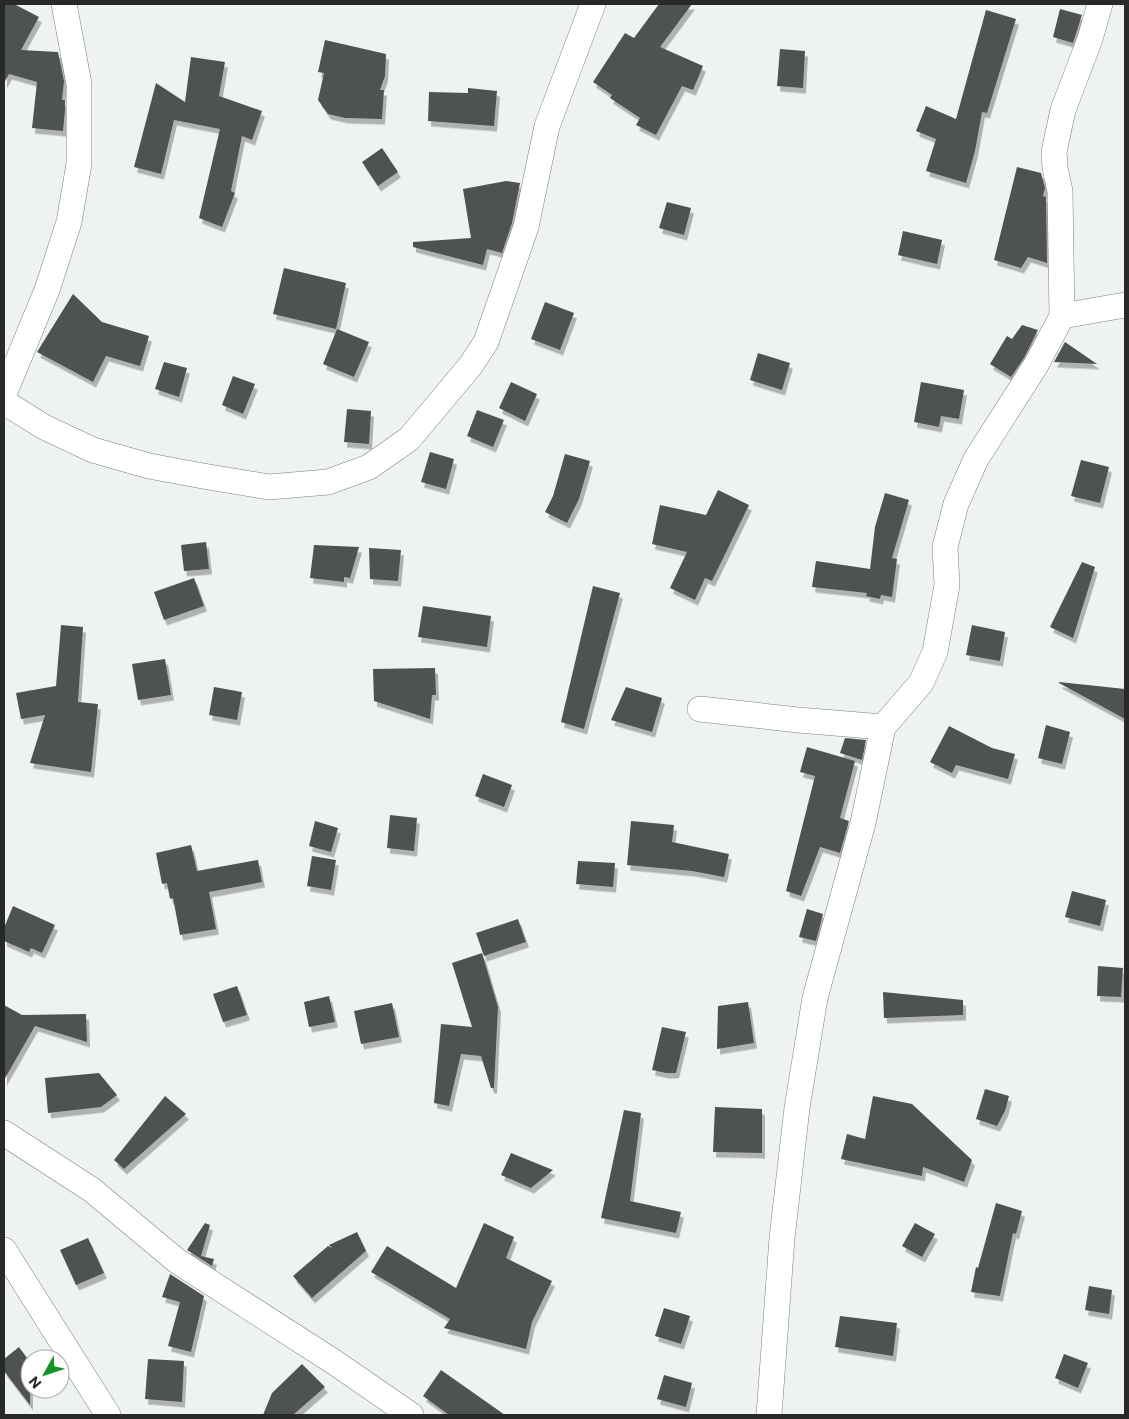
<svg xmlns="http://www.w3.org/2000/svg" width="1129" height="1419" viewBox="0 0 1129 1419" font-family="Commissioner,sans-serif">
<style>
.building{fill:#4f524f;filter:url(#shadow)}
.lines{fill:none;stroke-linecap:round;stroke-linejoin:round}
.street-casing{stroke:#7d817d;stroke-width:26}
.street{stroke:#fff;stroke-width:25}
</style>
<defs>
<filter id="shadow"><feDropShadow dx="3" dy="5.5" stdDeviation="0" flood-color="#0004"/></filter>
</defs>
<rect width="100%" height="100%" fill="#eff3ef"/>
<g class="building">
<polygon points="4,4 14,4 39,17 21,50 58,52 64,81 62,100 65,100 65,110 63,131 32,128 37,82 9,74 4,83"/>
<polygon points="659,4 692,4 660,47 703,66 693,90 682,86 656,135 636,125 640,118 610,98 612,95 593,82 625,33 634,38"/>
<polygon points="1060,9 1082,15 1073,43 1053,37"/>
<polygon points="986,10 1016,19 987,113 982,112 975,151 966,183 926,171 936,139 916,131 926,106 956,119"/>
<polygon points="325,40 386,54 385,76 380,90 384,90 382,119 345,118 328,114 318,100 324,73 318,72"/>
<polygon points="780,49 805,51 803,88 777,86"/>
<polygon points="191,57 225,62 219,96 262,111 252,140 242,136 231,191 235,193 222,227 199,218 220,129 174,120 161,174 134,167 156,83 185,102"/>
<polygon points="468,88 497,91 494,126 428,121 429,92 468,93"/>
<polygon points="382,148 398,172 378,186 362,162"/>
<polygon points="1017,167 1041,173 1045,188 1043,196 1046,197 1047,263 1028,257 1021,268 994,260"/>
<polygon points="506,181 520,183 512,223 502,253 487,249 483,265 413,247 413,242 471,238 463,189"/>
<polygon points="667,202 691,208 684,235 659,228"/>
<polygon points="903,231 942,240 937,264 898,255"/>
<polygon points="284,268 346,283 336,329 273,314"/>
<polygon points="73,294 102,322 149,336 140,366 106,356 93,382 37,352"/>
<polygon points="545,302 574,313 560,350 531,339"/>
<polygon points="1022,325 1038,330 1024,358 1011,377 990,364 1007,336 1012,339"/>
<polygon points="337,329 369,342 354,377 323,364"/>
<polygon points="1065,342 1097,364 1054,362"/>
<polygon points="758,353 790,363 782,390 750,380"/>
<polygon points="164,362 187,368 179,397 155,389"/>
<polygon points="233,376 255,384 243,414 222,405"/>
<polygon points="511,382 537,394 525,421 499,408"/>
<polygon points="921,382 964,390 959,419 941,416 939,427 914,422"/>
<polygon points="347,409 371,411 369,444 344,442"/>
<polygon points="477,410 504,420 493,447 467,436"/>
<polygon points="430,452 454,459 446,489 421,482"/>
<polygon points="565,454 590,461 579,499 567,523 545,512 553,496"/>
<polygon points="1081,460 1109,467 1100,503 1071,496"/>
<polygon points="718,490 749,505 712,581 705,578 695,600 670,588 687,552 652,544 660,505 706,515"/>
<polygon points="885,493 909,500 892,558 897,559 892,597 881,595 880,599 866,596 867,593 812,587 816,561 870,569 875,527"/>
<polygon points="206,542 209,569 184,571 181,545"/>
<polygon points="314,545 359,547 350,578 344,577 344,582 310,578"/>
<polygon points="369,548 401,550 398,581 370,579"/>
<polygon points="1082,562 1095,567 1073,638 1050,627"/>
<polygon points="194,578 204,606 164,620 154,592"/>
<polygon points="593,586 620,593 584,729 561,722"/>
<polygon points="423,606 491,616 487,647 418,637"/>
<polygon points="61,625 83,627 78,702 98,704 91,772 30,763 45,715 21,719 16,693 56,686"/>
<polygon points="972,625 1005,632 1000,661 966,655"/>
<polygon points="165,659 171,695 138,700 132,664"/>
<polygon points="435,668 436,695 432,695 430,719 374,701 373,669"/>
<polygon points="1059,682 1125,689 1125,719 1059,683"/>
<polygon points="214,687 242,692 237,720 209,715"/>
<polygon points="626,687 662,698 652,732 611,720"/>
<polygon points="1046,725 1070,732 1062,764 1038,758"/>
<polygon points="949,726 992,748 1015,754 1008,779 956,765 952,773 930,762"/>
<polygon points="845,738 866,740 862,760 840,753"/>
<polygon points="807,747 855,761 840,818 849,821 840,853 820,847 801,896 786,891 815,776 800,772"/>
<polygon points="483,774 512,785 504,807 475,796"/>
<polygon points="390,815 417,818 414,851 387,848"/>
<polygon points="315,821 338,828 331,852 309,846"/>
<polygon points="631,821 674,825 672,842 729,854 724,877 692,871 627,865"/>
<polygon points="191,845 197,871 258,860 262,882 209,892 216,929 180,935 173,898 170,899 167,883 162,884 156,853"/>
<polygon points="312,856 336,860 331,890 307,886"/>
<polygon points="578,861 615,863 613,887 576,884"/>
<polygon points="1072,891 1106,900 1100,926 1065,917"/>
<polygon points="13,906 55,925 42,953 31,948 29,952 4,941 4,928"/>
<polygon points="807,909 823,914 816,941 799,937"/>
<polygon points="518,919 526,942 484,956 476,933"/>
<polygon points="482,953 498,1007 494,1088 491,1088 481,1056 461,1054 449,1106 434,1103 441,1024 472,1027 452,963"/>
<polygon points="1098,966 1123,968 1121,997 1097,996"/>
<polygon points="237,986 247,1015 223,1022 213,994"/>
<polygon points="883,992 963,1000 963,1015 884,1018"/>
<polygon points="329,996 335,1022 309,1027 304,1002"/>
<polygon points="748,1002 754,1043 717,1049 718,1006"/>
<polygon points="392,1003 399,1037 361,1044 354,1011"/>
<polygon points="4,1005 22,1015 86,1014 87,1042 35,1026 4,1080"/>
<polygon points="662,1027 686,1032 676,1073 666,1073 652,1070"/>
<polygon points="99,1073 117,1095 101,1107 48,1113 45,1078"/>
<polygon points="985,1089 1009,1096 1005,1111 997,1126 976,1119"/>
<polygon points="165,1096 186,1114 124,1169 114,1160"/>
<polygon points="873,1096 912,1104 972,1160 964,1182 923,1167 922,1176 841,1159 847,1134 865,1139"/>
<polygon points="715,1107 762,1109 762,1153 713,1152"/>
<polygon points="624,1110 641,1113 630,1201 681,1212 676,1233 601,1218"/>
<polygon points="511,1153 553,1170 531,1188 501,1175"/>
<polygon points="996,1203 1022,1211 1016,1234 1013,1233 1000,1296 971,1292 976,1267 978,1268"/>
<polygon points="205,1223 210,1225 201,1256 214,1259 212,1266 187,1250"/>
<polygon points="484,1223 514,1237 506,1258 552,1281 532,1322 526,1349 444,1328 450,1319 371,1272 387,1246 456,1288"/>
<polygon points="915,1223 935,1234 922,1257 902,1246"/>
<polygon points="357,1232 366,1251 312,1298 293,1276 328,1246 332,1248 329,1245"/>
<polygon points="88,1238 104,1273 76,1285 60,1250"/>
<polygon points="170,1274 204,1296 191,1352 168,1346 180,1302 162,1297"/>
<polygon points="1089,1286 1112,1290 1109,1314 1085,1310"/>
<polygon points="664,1308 690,1316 681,1344 655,1336"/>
<polygon points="840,1316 897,1323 893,1356 835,1347"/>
<polygon points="19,1347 30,1362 30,1405 4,1371 4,1359"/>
<polygon points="1064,1354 1088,1363 1078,1388 1055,1378"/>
<polygon points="148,1359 184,1361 182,1402 145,1399"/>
<polygon points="302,1364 325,1387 293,1415 263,1415 272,1393"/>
<polygon points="441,1370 505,1415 449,1415 423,1396"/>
<polygon points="664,1375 692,1383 686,1407 657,1399"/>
</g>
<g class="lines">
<g class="street-casing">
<g id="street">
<polyline points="1062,316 1125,305"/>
<polyline points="4,394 47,290 69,222 79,164 79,84 64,4"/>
<polyline points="4,402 44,427 93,450 149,466 203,476 269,487 328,482 369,467 409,439 471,365 486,342 526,227 547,126 593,4"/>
<polyline points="700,709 798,720 883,727 921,683 935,652 947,585 945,547 956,504 976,459 1036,365 1062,316 1060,191 1055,168 1054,152 1063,110 1090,39 1100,4"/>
<polyline points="4,1133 92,1190 177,1261 334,1362 411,1415"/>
<polyline points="4,1250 108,1415"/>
<polyline points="769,1415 782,1238 797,1108 815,998 863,823 883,727"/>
</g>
</g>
<use href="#street" class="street"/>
</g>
<rect width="1129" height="1419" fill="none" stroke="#292a28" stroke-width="10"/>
<g transform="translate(45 1374) rotate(230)"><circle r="24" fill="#ffffff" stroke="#a9aaa9"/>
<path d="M0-4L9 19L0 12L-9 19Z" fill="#149324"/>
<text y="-8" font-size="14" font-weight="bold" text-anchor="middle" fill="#292a28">N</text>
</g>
</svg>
